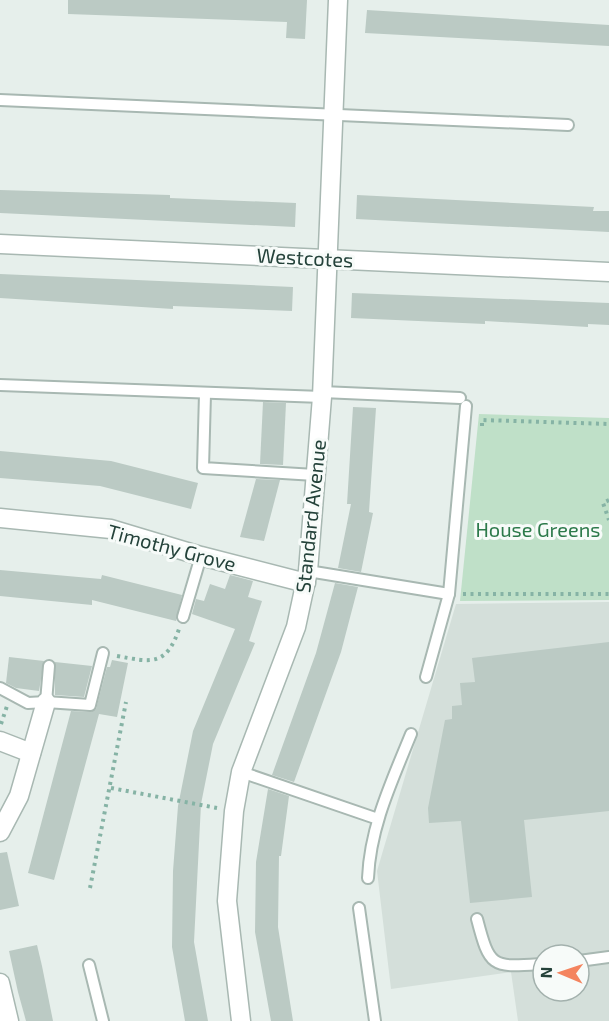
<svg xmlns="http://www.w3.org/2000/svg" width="609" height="1021" viewBox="0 0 609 1021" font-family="'Exo 2',sans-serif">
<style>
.built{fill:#d4dfda;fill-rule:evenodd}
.green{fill:#bfe0c8}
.building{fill:#bbcac4}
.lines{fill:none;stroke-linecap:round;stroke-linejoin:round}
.service-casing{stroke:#a8b8b2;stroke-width:14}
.minor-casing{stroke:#a8b8b2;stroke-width:21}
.path{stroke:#86b3a5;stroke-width:4;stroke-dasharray:3 4.5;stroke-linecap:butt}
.service{stroke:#fff;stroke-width:10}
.minor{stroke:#fff;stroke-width:18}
.labels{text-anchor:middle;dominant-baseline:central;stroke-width:6;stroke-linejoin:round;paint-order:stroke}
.street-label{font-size:20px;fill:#24423a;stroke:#f7fbf9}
.park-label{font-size:20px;fill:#2d7a4b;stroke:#f7fbf9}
</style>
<rect width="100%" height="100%" fill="#e6efeb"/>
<path class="built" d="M609,602V1021H518L511,972L391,989L377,871L456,604ZM543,955H579V991H543Z"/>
<polygon class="green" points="479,414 609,418 609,600 460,601"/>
<g class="building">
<polygon points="68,0 307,0 305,39 286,38 287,22 68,14"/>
<polygon points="367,10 609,25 609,46 365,33"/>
<polygon points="0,190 170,195 170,198 296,203 295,227 0,213"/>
<polygon points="357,195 594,207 593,211 609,211 609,232 356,219"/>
<polygon points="0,274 293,287 292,311 173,306 173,309 0,298"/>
<polygon points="352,293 609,303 609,325 588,324 588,327 485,321 485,324 351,318"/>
<polygon points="263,402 286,403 283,465 260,464"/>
<polygon points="353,407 376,408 369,512 373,513 361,572 338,568 351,504 347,504"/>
<polygon points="0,451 111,461 198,483 191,509 100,486 0,478"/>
<polygon points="256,479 280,480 264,541 240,537"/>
<polygon points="0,570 101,579 102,575 182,595 176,621 92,600 92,605 0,596"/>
<polygon points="230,575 253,581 248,597 262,601 249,641 255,643 213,744 201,804 194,942 208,1021 185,1021 172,947 173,871 178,806 193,731 235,629 192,614 196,599 204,601 210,584 225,589"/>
<polygon points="335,583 358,587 341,652 294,782 272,775 316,653"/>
<polygon points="609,642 609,811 524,820 532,897 470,903 461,821 429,823 428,808 445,720 452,719 452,706 462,705 460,683 475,682 472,658"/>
<polygon points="9,657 44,661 39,691 16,688 6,683"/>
<polygon points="112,660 128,663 117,717 99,714 54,880 28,873 71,711 90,712 96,709 107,667 110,667"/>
<polygon points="55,662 92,666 84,697 55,695"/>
<polygon points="268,789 289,796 281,856 279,856 278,927 293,1021 271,1021 255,932 256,862"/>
<polygon points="7,852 19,906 0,910 0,853"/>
<polygon points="37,945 42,966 53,1021 26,1021 18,992 9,951"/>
</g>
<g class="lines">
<g class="service-casing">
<g id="service">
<polyline points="0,100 568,125"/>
<polyline points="0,385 322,397"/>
<polyline points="322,392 460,398"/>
<polyline points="205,394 203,468 315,475"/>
<polyline points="308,571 449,594"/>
<polyline points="183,617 201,556"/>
<polyline points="426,677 449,594 466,406"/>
<polyline points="0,688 28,703 46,702 49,666"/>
<polyline points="46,702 90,705 103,653"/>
<polyline points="241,772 378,819"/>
<path d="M368,878C370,827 392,781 411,734"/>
<polyline points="359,908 375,1021"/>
<path d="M477,919C490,969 492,967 543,964"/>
<polyline points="579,961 609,957"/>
<polyline points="89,965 103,1021"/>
</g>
</g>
<g class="minor-casing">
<g id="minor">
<polyline points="0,244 609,272"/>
<polyline points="0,518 111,529 201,556 306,583"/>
<polyline points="0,741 31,753"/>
<polyline points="0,832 19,796 46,702"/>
<polyline points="0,983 9,1021"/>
<polyline points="241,1021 227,901 234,811 241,772 296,627 308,571 322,397 338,0"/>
</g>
</g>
<g class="path">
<polyline points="482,426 482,420 609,424"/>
<polyline points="609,500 603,503 609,520"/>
<polyline points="463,594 609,594"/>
<path d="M117,656C151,662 166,667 179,629"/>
<polyline points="1,724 7,706"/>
<polyline points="111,788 217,808"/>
<polyline points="90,888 126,702"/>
</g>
<use href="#service" class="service"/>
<use href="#minor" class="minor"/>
</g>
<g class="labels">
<g class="street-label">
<text transform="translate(305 257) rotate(3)">Westcotes</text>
<text transform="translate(310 516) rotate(-84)">Standard Avenue</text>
<text transform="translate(172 547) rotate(15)">Timothy Grove</text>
</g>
<g class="park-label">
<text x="538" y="529">House Greens</text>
</g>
</g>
<g transform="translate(561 973) rotate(272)"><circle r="28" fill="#f7fbf9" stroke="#a3b1ad" stroke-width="1.5"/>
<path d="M0-4.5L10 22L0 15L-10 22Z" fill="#f4845f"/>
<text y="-9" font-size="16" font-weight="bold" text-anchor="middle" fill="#24423a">N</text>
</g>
</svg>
